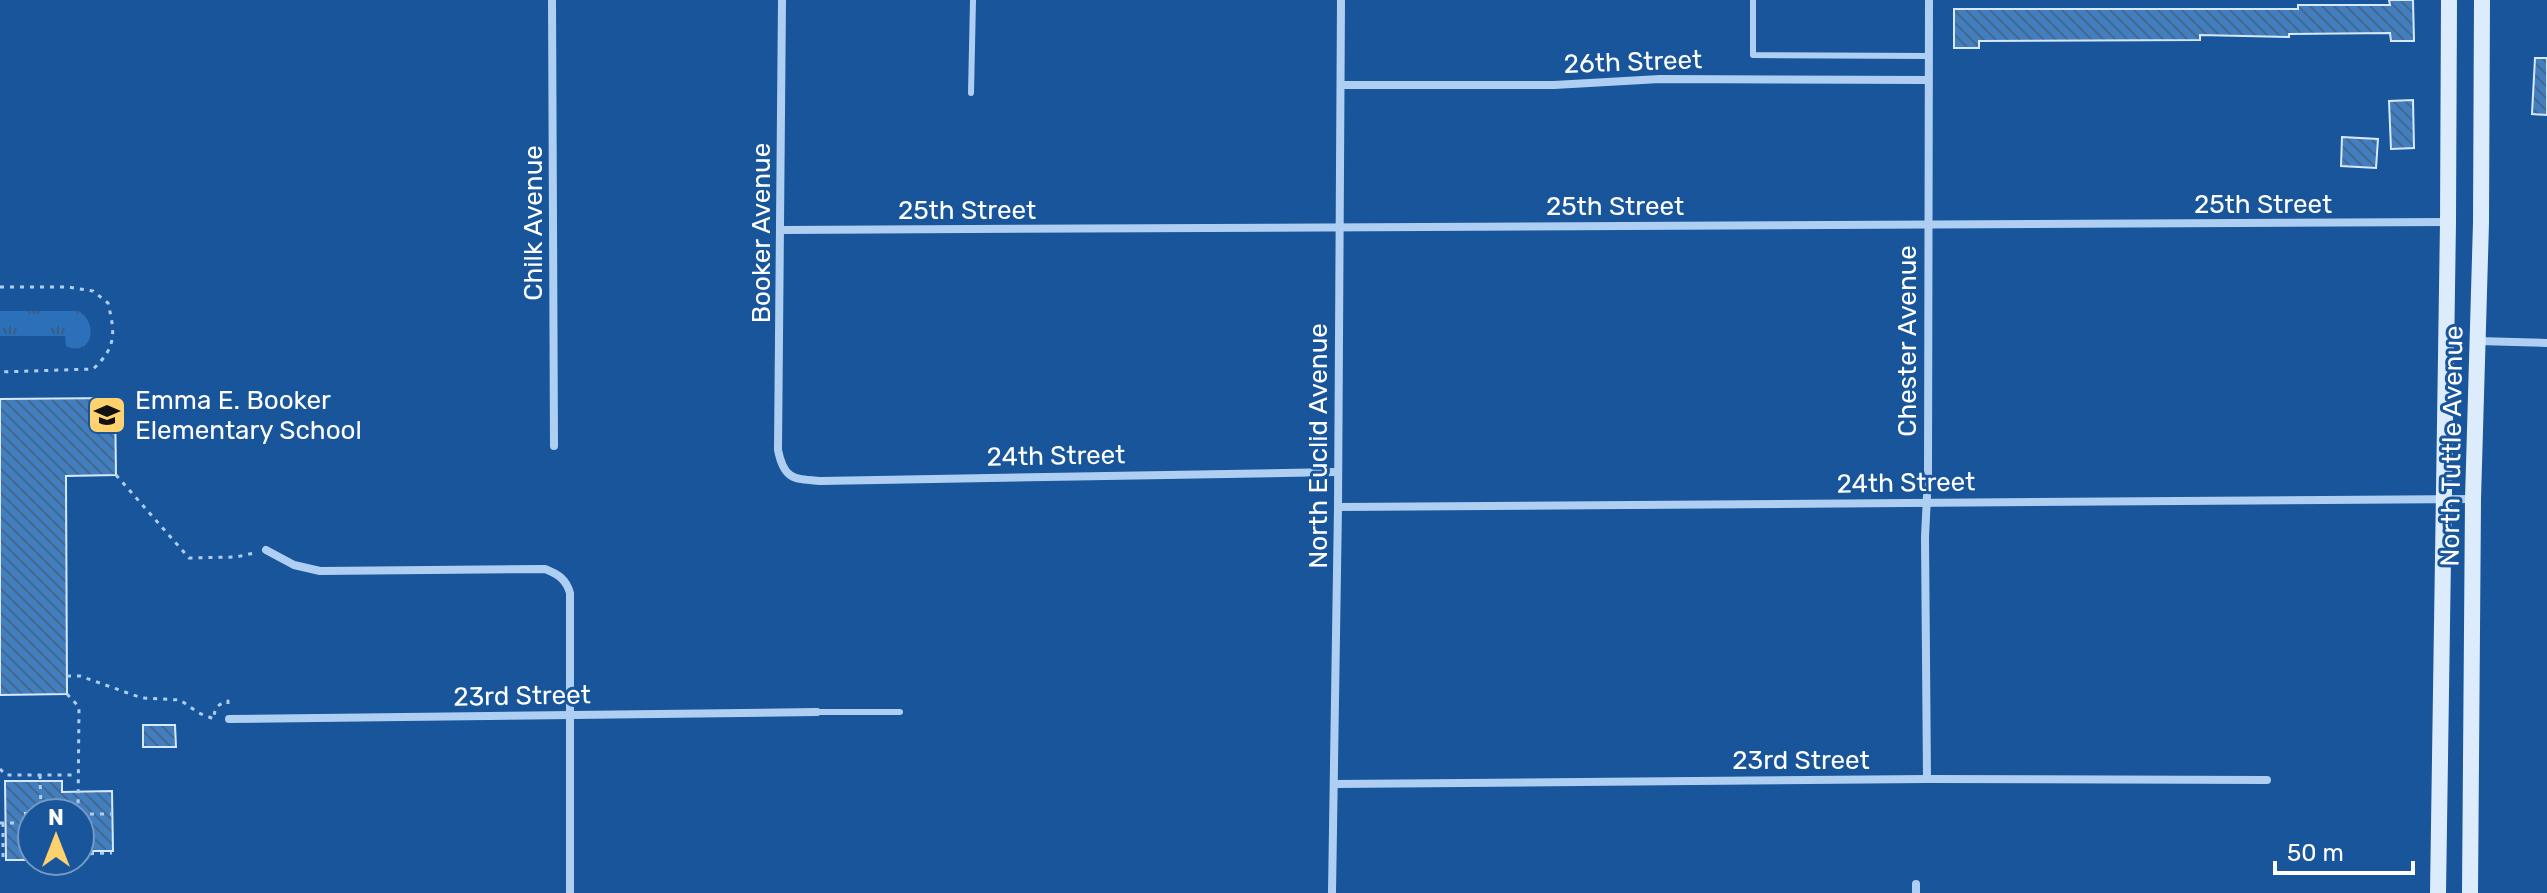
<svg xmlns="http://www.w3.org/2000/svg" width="2547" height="893" viewBox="0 0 2547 893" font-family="Rubik,sans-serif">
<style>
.grass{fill:url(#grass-tufts)}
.building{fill:url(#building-back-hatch);stroke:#d6e9fc;stroke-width:2}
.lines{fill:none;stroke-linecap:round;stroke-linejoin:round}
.path{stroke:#afcff2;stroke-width:3;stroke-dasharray:4 6;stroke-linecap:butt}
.lane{stroke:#afcff2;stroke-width:6}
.street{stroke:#afcff2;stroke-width:8}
.secondary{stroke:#ddecfc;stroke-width:16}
.labels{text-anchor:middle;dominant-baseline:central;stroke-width:6;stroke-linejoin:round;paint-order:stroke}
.street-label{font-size:26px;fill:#fff;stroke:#18559b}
.poi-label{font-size:26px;fill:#fff;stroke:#18559b;text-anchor:start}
</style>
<defs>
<pattern id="grass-tufts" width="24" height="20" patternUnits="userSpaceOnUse" patternTransform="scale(2)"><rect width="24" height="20" fill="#2c70b9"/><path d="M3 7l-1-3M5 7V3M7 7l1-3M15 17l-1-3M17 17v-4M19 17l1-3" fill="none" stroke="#3e5c7d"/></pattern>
<pattern id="building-back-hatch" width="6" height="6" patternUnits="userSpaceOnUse" patternTransform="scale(2)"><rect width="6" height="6" fill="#417fc1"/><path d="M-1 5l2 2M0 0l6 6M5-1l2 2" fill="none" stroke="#46688c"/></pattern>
</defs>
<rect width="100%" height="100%" fill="#18559b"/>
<path class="grass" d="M0,311H79C100,325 91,358 66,346L65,336H0Z"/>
<g class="building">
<polygon points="2389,0 2413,0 2414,41 2391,41 2390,33 2289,34 2289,37 2200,35 2200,40 1979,41 1979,48 1954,48 1954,9 2298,9 2298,5 2390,5"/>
<polygon points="2535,58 2547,58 2547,115 2532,114"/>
<polygon points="2413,100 2414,148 2391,149 2389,101"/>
<polygon points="2342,137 2378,139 2376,168 2341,166"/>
<polygon points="115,398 116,475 66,476 67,694 0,695 0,399"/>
<polygon points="143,725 175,725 176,747 143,747"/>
<polygon points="5,781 62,781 62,792 112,791 113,851 82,851 80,811 25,813 26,860 6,860"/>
</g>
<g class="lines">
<g class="path">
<path d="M0,287H68L93,291L108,303C115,333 117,347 93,369L0,372"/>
<polyline points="116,475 189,558 236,557 254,553"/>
<path d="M67,676H80L142,698L180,700L199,713L214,719C214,708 218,704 228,701V708"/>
<polyline points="67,694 79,707 78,813"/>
<polyline points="0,769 6,775 77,775"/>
<polyline points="40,775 41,810"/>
<polyline points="80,814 111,814"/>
<polyline points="0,823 32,823"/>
<polyline points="3,823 3,859"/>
<polyline points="80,854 112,853"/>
</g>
<g class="lane">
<polyline points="1753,0 1753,55 1928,56"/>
<polyline points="971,93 973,0"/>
<polyline points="817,712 900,712"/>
</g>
<g class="street">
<polyline points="552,0 554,446"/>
<path d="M782,0L778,450C784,480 794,479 821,481L1337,472"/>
<polyline points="1341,85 1554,85 1660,79 1927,80"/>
<polyline points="781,230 2448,222"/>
<polyline points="2478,341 2547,343"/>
<polyline points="1338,507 2473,499"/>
<path d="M266,550L294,565L320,571L545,569C558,574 566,579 570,593V893"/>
<polyline points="229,719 817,712"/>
<polyline points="1927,779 1925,537 1928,475 1929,0"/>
<polyline points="1335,784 1927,779 2267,780"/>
<polyline points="1332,893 1338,507 1341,0"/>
<polyline points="1916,893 1916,884"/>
</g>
<g class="secondary">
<polyline points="2438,893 2448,222 2449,0"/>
<polyline points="2470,893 2473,499 2481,223 2482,0"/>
</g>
</g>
<defs>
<g id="school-square" transform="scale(2)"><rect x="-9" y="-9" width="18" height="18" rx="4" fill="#ffd16f" stroke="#18559b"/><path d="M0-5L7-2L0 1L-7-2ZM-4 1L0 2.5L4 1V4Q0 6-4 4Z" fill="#111"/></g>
</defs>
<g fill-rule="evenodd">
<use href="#school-square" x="107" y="415"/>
</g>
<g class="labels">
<g class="street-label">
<text transform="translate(1633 62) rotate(-2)">26th Street</text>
<text x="2263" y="204">25th Street</text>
<text x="1615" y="206">25th Street</text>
<text x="967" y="210">25th Street</text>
<text transform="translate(533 223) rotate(-90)">Chilk Avenue</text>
<text transform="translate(761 233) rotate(-90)">Booker Avenue</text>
<text transform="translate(1907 341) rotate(-90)">Chester Avenue</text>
<text transform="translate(1318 446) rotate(-90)">North Euclid Avenue</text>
<text transform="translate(2452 446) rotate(-89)">North Tuttle Avenue</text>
<text transform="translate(1056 456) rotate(-1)">24th Street</text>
<text transform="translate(1906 483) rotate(-1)">24th Street</text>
<text transform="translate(522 696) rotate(-1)">23rd Street</text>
<text x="1801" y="760">23rd Street</text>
</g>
<g class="poi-label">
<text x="135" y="400">Emma E. Booker<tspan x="135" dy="30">Elementary School</tspan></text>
</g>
</g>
<g transform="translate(56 837)"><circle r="38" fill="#18559b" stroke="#7499c3" stroke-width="2"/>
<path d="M0-6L14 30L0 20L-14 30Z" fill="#ffd16f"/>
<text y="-12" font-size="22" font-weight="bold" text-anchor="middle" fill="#ffffff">N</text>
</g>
<path d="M2275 861v12h138v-12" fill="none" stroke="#ffffff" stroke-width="4"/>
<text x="2287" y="861" font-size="24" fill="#ffffff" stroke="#18559b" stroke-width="6" paint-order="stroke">50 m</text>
</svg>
